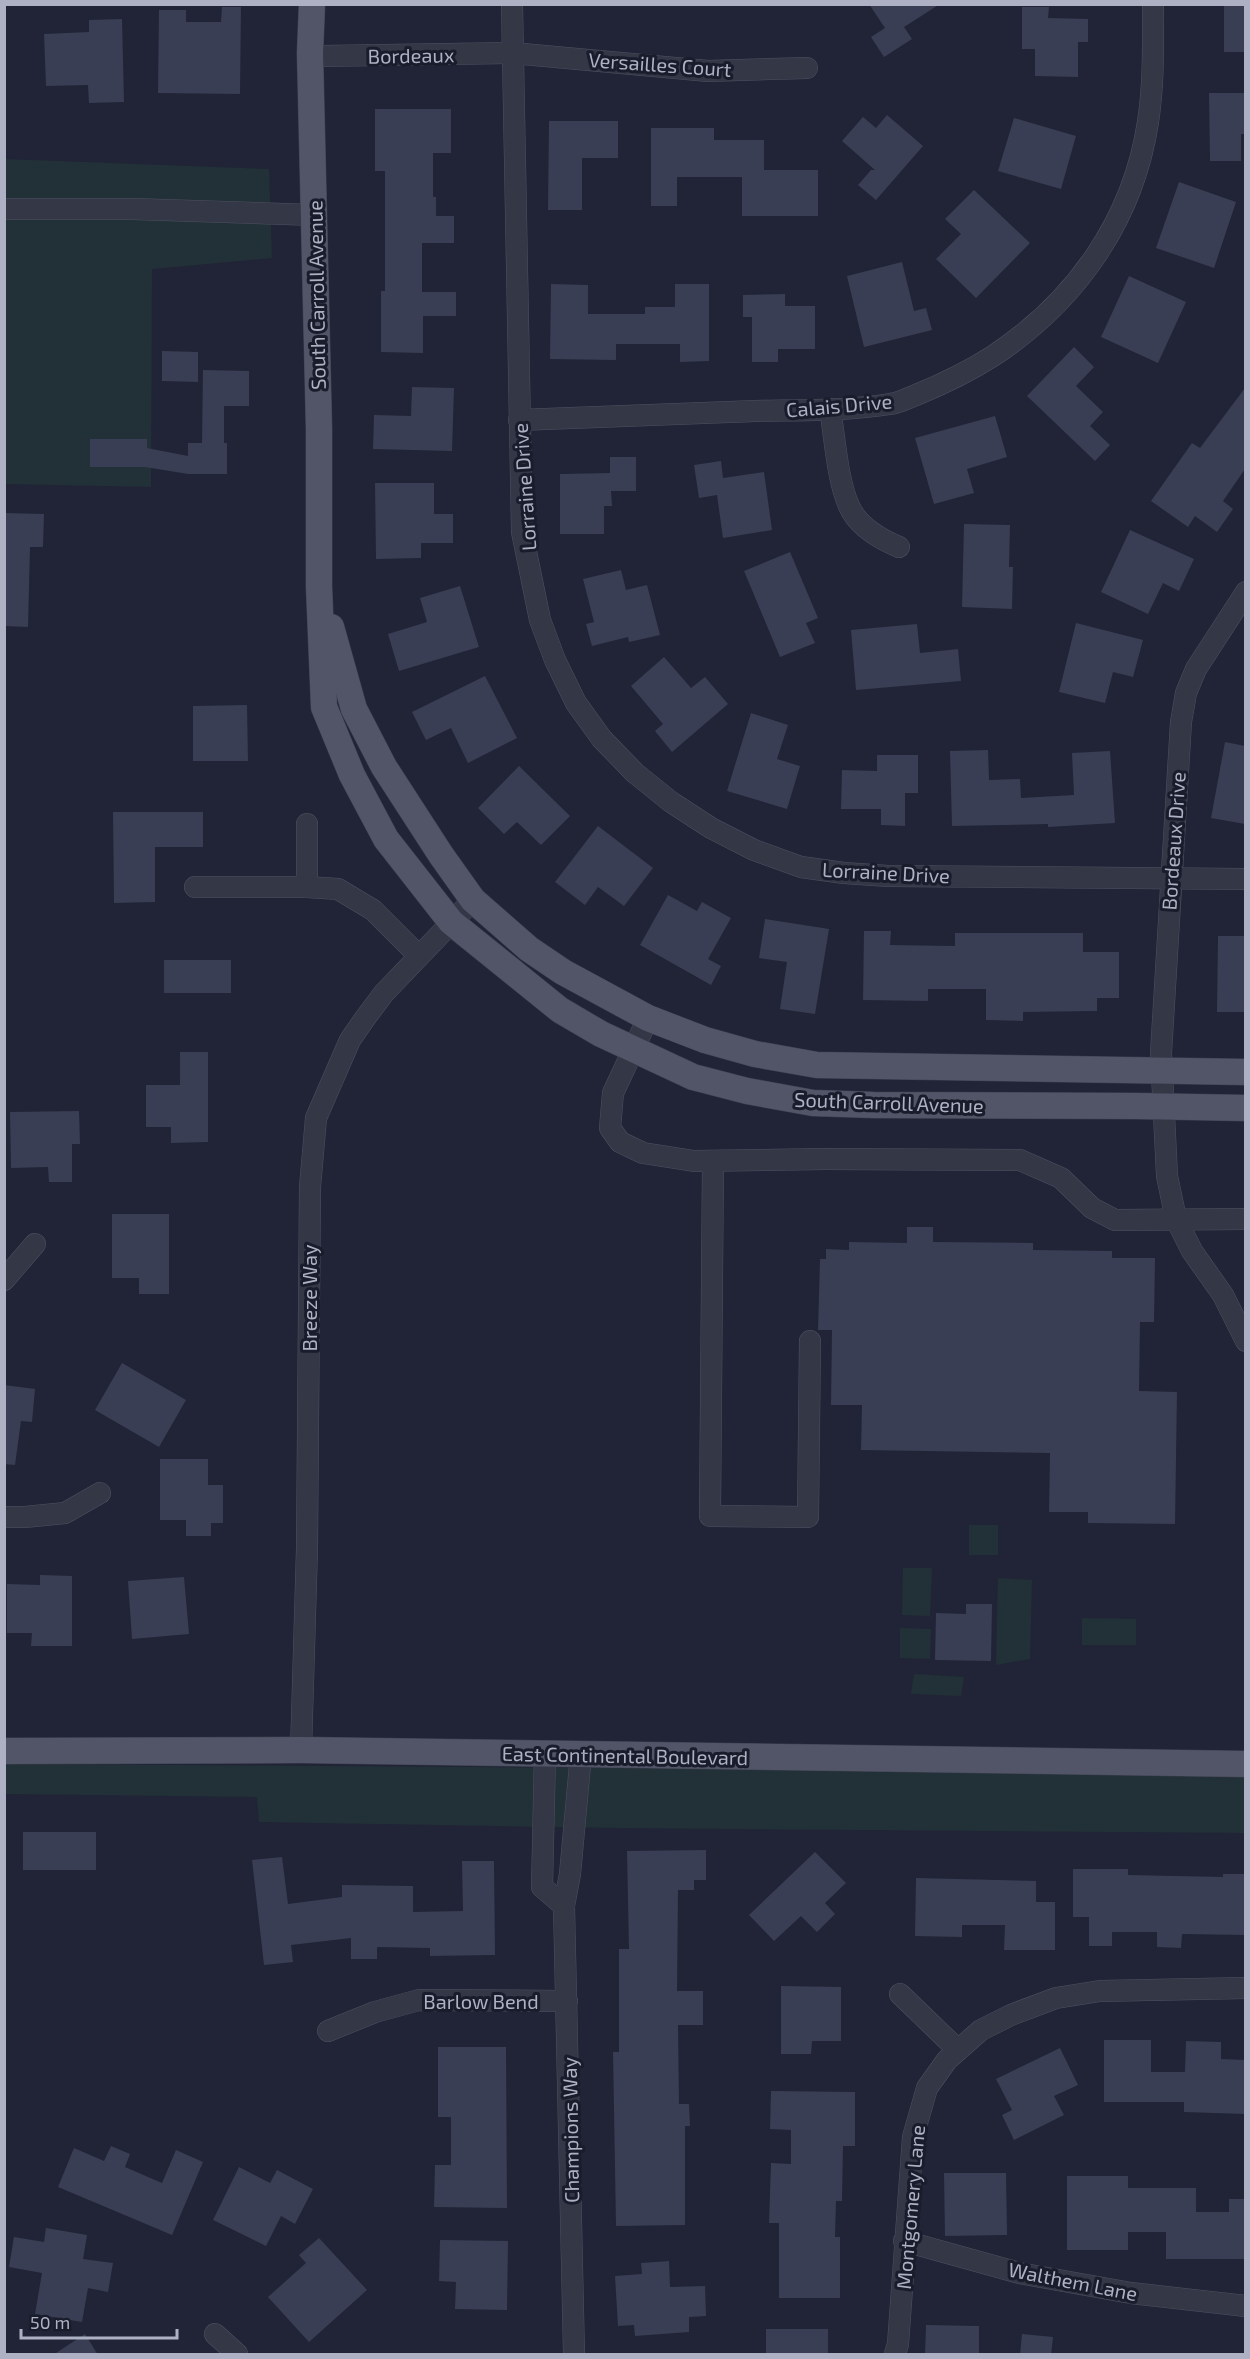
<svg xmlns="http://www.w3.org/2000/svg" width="1250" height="2359" viewBox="0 0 1250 2359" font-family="'Exo 2',sans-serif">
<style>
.green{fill:#223037}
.building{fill:#393e54}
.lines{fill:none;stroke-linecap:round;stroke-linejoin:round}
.minor-casing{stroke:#4e5161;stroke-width:22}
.major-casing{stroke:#3d4050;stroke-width:27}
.minor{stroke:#333746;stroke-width:21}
.major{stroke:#515567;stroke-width:26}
.labels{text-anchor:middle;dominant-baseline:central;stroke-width:6;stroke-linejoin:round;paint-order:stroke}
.street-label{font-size:20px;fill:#adb1c3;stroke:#191c2b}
</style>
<rect width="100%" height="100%" fill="#202436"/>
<g class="green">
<polygon points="5,159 269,169 272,258 152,269 151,487 5,484"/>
<rect x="969" y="1525" width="29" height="30"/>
<polygon points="903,1568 932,1568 930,1616 902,1615"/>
<polygon points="998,1578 1032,1580 1030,1659 996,1665"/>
<polygon points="1082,1618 1136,1619 1136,1645 1082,1645"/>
<polygon points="900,1628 931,1629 930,1659 900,1658"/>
<polygon points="914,1674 964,1677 961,1696 911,1694"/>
<polygon points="5,1764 1245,1772 1246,1833 620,1828 259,1822 257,1797 5,1794"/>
</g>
<g class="building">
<polygon points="869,4 940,4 904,27 912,39 884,57 871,37 885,28"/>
<rect x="1224" y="4" width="21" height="48"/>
<polygon points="222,7 241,7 240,94 158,93 159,10 186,10 186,22 221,22"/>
<polygon points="1022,7 1049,7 1048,18 1088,19 1088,42 1078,42 1078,77 1035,76 1035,49 1022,49"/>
<polygon points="122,19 124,102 89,103 88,85 46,86 44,34 89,32 89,20"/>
<polygon points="1209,93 1245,93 1245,134 1241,134 1241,161 1210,161"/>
<polygon points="375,109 451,109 451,153 433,153 433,197 436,197 436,216 454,216 454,243 422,243 422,292 456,292 456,316 423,316 423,353 381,352 381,291 385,291 385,171 375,171"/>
<polygon points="887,115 923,146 876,200 858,185 871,170 875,170 842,141 863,117 876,128"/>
<polygon points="1014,118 1076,136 1061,189 998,171"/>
<polygon points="549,121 618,121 618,158 582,158 582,210 548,210"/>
<polygon points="651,128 714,128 714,140 764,140 764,170 818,170 818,216 742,216 742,177 677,177 677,206 651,206"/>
<polygon points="1179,182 1236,202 1214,268 1156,248"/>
<polygon points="974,190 1030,243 976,298 936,259 961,234 945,219"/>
<polygon points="902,262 914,311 926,308 932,330 864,347 847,276"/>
<polygon points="1129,276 1186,302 1158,363 1101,337"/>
<polygon points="551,284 588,285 588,314 645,314 645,307 675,307 675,284 709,284 709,361 680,362 680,344 616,344 616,360 550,359"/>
<polygon points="785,294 785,306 815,306 815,349 778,349 778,362 752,362 752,317 743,317 743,295"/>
<polygon points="1074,347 1094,367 1076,386 1103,412 1090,426 1110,445 1095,461 1027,396"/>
<polygon points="162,351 198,352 198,382 162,381"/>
<polygon points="203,370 249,371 249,406 224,406 224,443 227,443 227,474 188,474 145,467 90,467 90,439 147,439 147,448 188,456 188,443 202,443"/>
<polygon points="412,387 454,388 452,451 373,449 374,415 411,416"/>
<polygon points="1245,388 1245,469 1223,501 1233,509 1217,532 1195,516 1188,527 1151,501 1192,443 1200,448"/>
<polygon points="995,416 1007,457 967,469 974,493 934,504 915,438"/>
<polygon points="610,457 636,457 636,491 611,491 612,506 604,506 604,534 560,534 560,474 610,473"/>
<polygon points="721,461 723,478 764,472 772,530 723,538 717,495 699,498 694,465"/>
<polygon points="375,483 434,483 434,514 453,514 453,543 421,543 421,558 376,559"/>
<polygon points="4,513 44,514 43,547 30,547 28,627 4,626"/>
<polygon points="964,524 1010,525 1009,567 1013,567 1012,609 962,607"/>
<polygon points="1130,530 1194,559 1179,591 1163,583 1148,614 1101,592"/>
<polygon points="790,552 818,618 806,623 815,643 780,657 744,571"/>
<polygon points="621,570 626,590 647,585 660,635 629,642 628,637 592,646 586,624 594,622 583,579"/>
<polygon points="460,586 479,647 399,671 388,634 427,622 420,598"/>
<polygon points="1076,623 1143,640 1133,677 1113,672 1105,703 1059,692"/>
<polygon points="917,624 920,653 958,649 961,681 856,690 851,630"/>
<polygon points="664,657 691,688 705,677 728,704 672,752 655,731 663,724 631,686"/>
<polygon points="485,676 517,738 468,763 451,728 426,740 412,712"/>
<polygon points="247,705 248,761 193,761 193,706"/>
<polygon points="751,713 788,725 777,759 800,766 787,809 727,791"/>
<polygon points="1225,742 1245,746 1245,824 1211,818"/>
<polygon points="988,750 989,780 1020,779 1021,798 1074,795 1072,753 1110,751 1115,823 1048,827 1048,824 952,826 950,751"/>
<polygon points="877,755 918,755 918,793 905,793 905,826 881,825 881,809 841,809 842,770 877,771"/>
<polygon points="519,766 570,816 541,845 517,822 504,834 478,808"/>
<polygon points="113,812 203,812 203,847 155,847 155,902 114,903"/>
<polygon points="598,826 653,868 624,906 598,887 585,905 555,882"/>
<polygon points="668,895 697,911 702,902 731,918 708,959 721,966 711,985 640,945"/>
<polygon points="765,919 829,929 815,1014 780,1009 787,962 759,958"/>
<polygon points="864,931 891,931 890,945 955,946 955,933 1083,933 1083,952 1119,952 1119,998 1097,998 1097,1011 1023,1012 1023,1021 986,1020 986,989 928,989 928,1001 863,1000"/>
<polygon points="1218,936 1245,936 1245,1012 1217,1012"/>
<rect x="164" y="960" width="67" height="33"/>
<polygon points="180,1052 208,1052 208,1142 171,1143 171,1127 146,1127 146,1085 180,1085"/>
<polygon points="79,1111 80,1144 72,1144 72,1182 49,1182 48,1167 11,1168 10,1112"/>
<polygon points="112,1214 169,1214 169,1294 139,1294 139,1278 112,1278"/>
<polygon points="907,1227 933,1227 933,1242 1033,1243 1033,1250 1112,1251 1112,1258 1155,1258 1154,1322 1140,1322 1139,1391 1177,1392 1175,1524 1088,1523 1088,1512 1049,1512 1050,1453 861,1450 862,1405 831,1405 832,1330 818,1330 820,1259 826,1259 826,1249 849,1250 849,1242 907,1243"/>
<polygon points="122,1363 186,1400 159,1447 95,1410"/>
<polygon points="4,1385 35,1389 32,1422 21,1421 15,1465 4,1464"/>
<polygon points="160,1459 208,1459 208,1485 223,1485 223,1523 211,1523 211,1536 186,1536 186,1520 160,1520"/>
<polygon points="40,1575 72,1576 72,1646 31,1646 32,1633 7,1633 7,1584 40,1585"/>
<polygon points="184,1577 189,1634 132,1639 128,1581"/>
<polygon points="966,1604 992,1604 991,1661 935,1660 936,1613 966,1614"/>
<rect x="23" y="1832" width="73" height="38"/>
<polygon points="706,1850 706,1880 694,1880 694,1890 678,1890 677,1991 703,1991 703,2025 678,2025 679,2104 689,2104 690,2126 685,2126 685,2225 616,2226 613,2052 619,2052 619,1949 629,1949 627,1851"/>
<polygon points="815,1852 846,1883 825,1903 835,1914 817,1932 801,1916 774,1941 749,1915"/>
<polygon points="282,1857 288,1904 342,1897 342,1885 413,1886 413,1912 463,1911 462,1861 494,1861 495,1955 430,1956 430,1948 377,1947 377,1959 351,1959 351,1938 291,1945 293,1962 264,1965 252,1860"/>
<polygon points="1073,1869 1128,1869 1128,1875 1223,1877 1223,1874 1245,1874 1245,1935 1182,1934 1181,1948 1157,1947 1157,1932 1112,1932 1112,1946 1089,1946 1089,1917 1073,1917"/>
<polygon points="916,1878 1036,1881 1036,1902 1055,1902 1055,1950 1004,1950 1005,1925 962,1925 962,1937 915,1936"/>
<polygon points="781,1986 841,1987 841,2041 812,2041 811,2054 781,2054"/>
<polygon points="1104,2040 1151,2040 1151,2072 1185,2072 1186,2041 1221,2042 1221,2059 1245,2060 1245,2114 1184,2112 1184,2102 1104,2102"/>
<polygon points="438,2047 506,2047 507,2208 434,2207 435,2165 451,2165 451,2117 438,2117"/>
<polygon points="1060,2048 1078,2085 1054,2096 1064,2115 1014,2140 1002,2115 1012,2110 996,2079"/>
<polygon points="771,2091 855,2092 855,2146 843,2146 842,2201 836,2201 835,2237 840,2237 840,2298 779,2298 779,2223 769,2223 771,2163 791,2164 791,2130 770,2129"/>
<polygon points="111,2146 130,2154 125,2167 162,2183 176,2150 203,2162 172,2235 58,2187 74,2148 104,2161"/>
<polygon points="239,2167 270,2183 277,2170 313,2189 295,2224 281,2216 266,2246 213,2220"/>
<polygon points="944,2173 1006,2173 1007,2235 945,2236"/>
<polygon points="1067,2176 1128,2176 1128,2188 1196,2188 1196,2212 1229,2212 1229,2199 1245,2199 1245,2259 1166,2259 1166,2232 1128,2232 1128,2250 1067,2250"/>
<polygon points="46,2228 87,2235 83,2259 113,2263 108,2292 88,2288 82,2322 35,2314 42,2273 9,2267 14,2237 44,2242"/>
<polygon points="319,2238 367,2290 309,2342 268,2297 306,2263 299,2255"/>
<polygon points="440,2240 508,2241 507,2310 455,2309 456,2282 439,2281"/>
<polygon points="669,2261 670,2287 705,2286 706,2316 689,2317 689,2332 635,2336 634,2325 618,2326 615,2276 642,2274 641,2263"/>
<polygon points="926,2325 979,2326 979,2355 925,2355"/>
<rect x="766" y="2329" width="62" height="26"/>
<polygon points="85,2334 98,2355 53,2355"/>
<polygon points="1022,2334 1053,2337 1051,2355 1020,2355"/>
</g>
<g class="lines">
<g class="minor-casing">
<g id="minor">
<polyline points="512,4 522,532 540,620 555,660 576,703 602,739 635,773 671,802 711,828 754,850 801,867 844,873 888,876 1246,879"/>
<polyline points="310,53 321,56 512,53 708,71 807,68"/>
<polyline points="4,209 133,209 314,215"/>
<path d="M830,409C835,438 837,479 849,506C858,527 880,539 899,547"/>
<path d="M519,420C598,417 676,414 755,411C799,410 846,411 890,404C899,403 908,398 916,395C943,384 968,372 993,356C1075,302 1133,221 1148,122C1154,83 1153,44 1153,4"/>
<polyline points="1246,592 1196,669 1186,693 1181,722 1161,1053 1167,1176 1176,1219 1192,1251 1223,1295 1246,1341"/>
<polyline points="307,824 307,887 338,889 373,910 419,956"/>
<polyline points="195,887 307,887"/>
<polyline points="648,1018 613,1093 610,1128 620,1142 643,1153 694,1161 825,1159 1020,1160 1061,1178 1092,1208 1115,1220 1246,1219"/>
<polyline points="713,1161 710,1516 808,1517 810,1341"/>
<polyline points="4,1280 35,1244"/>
<polyline points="4,1517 25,1517 65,1513 100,1493"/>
<polyline points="301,1750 307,1548 310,1187 316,1118 350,1040 366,1017 384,993 473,900"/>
<polyline points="545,1754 542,1887 564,1906"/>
<polyline points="900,1994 958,2050"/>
<polyline points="328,2031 375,2012 419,2000 567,2001"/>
<polyline points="904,2241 1019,2273 1131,2293 1246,2306"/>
<polyline points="215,2334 237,2354"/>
<polyline points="574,2354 564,1906 570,1874 581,1754"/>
<polyline points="895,2354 898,2344 913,2137 927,2088 947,2060 981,2030 1011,2015 1056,1998 1100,1991 1246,1988"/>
</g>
</g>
<g class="major-casing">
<g id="major">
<polyline points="312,4 310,53 319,429 319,587 324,707 352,775 386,839 451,922 560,1010 601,1034 693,1077 747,1091 813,1103 874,1105 1137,1106 1246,1108"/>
<polyline points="331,627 354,709 384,767 441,855 473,900 529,949 563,972 648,1018 705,1040 755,1054 817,1065 1246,1072"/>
<polyline points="4,1751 301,1750 1246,1764"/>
</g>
</g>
<use href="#minor" class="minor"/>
<use href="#major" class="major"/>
</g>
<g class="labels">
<g class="street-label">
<text transform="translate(411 55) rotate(-1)">Bordeaux</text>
<text transform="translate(660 64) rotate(4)">Versailles Court</text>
<text transform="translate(316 295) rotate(-91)">South Carroll Avenue</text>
<text transform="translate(839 405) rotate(-5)">Calais Drive</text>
<text transform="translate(524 487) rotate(-94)">Lorraine Drive</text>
<text transform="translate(1173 841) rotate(-86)">Bordeaux Drive</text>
<text transform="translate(886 872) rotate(3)">Lorraine Drive</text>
<text transform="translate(889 1102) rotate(2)">South Carroll Avenue</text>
<text transform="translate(309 1298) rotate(-90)">Breeze Way</text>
<text transform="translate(625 1755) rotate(1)">East Continental Boulevard</text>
<text x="481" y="2001">Barlow Bend</text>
<text transform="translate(570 2130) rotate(-91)">Champions Way</text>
<text transform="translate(910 2207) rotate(-85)">Montgomery Lane</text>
<text transform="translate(1073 2281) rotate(11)">Walthem Lane</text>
</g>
</g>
<rect width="1250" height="2359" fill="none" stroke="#adb1c3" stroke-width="12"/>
<path d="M21 2329v9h156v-9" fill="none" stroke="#adb1c3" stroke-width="3"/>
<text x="30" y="2329" font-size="18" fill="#adb1c3" stroke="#191c2b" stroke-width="4.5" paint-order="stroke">50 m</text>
</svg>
